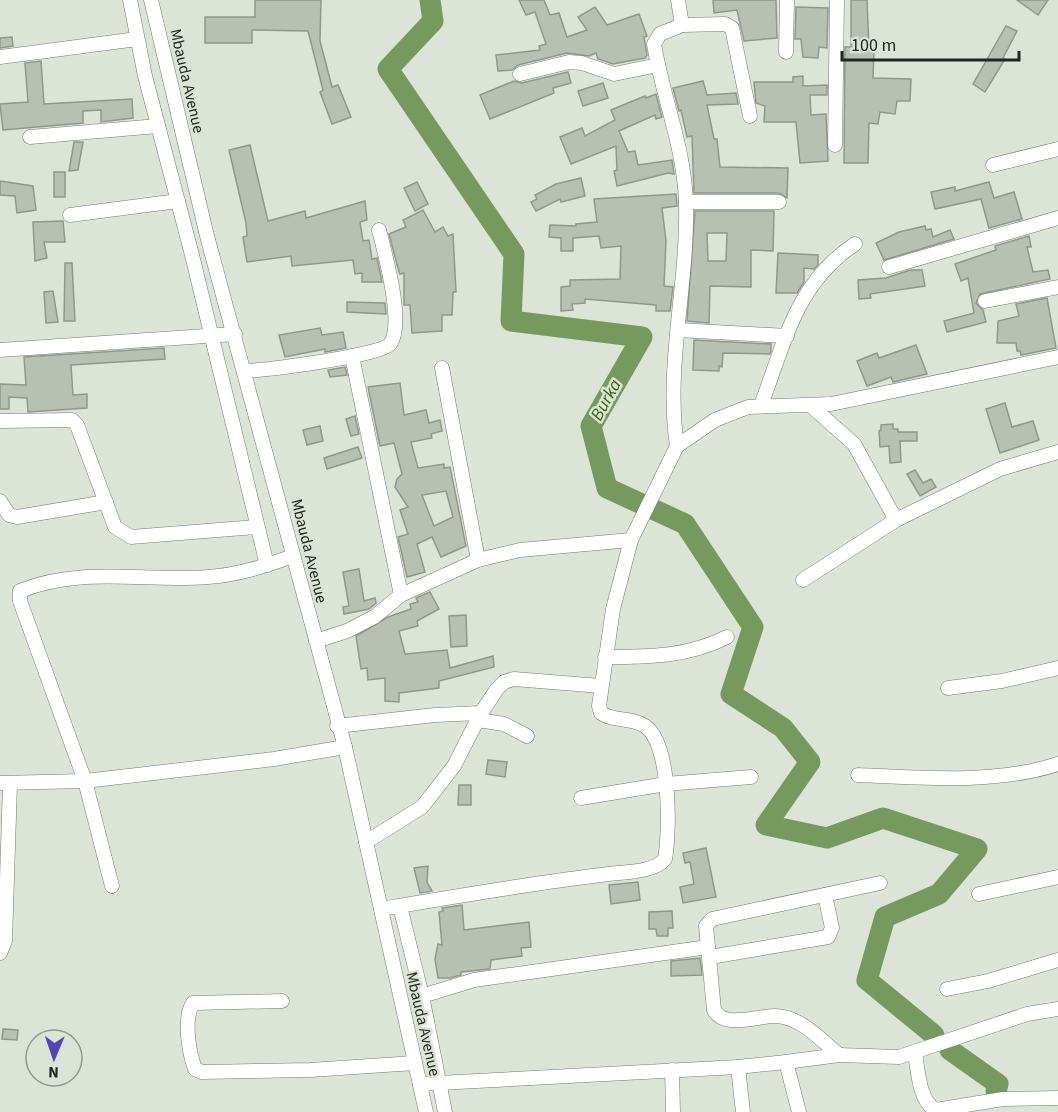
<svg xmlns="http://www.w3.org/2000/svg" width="1058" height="1112" viewBox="0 0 1058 1112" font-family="'Source Sans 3',sans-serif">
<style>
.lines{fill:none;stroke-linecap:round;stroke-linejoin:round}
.river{stroke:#769a5e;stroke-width:21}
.building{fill:#b8c0b4;stroke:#90978c;stroke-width:1.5;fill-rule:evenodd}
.minor-casing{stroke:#72796e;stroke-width:15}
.minor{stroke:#fff;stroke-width:14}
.labels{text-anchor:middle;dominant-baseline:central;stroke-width:5;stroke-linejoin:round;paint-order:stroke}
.street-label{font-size:16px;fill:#222520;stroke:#dce4d8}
.water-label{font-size:18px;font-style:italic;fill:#366306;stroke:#dce4d8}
</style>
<rect width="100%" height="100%" fill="#dce4d8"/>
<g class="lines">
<g class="river">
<polyline points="430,0 433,21 388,69 514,254 511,321 642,337 591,426 607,488 685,524 753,627 731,694 783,728 810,762 766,825 827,838 883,818 977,849 939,894 885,917 867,980 934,1035"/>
<polyline points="950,1050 998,1084 996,1091"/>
</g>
</g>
<g class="building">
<polygon points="255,0 321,0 320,41 332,87 338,85 351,117 332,124 320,92 323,90 308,31 252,30 252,43 205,43 205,17 255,17"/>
<polygon points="519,0 544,0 550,15 559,13 567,37 587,30 578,17 595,7 607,25 639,14 647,36 644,37 647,55 645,58 613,64 598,59 596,53 589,56 567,53 518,65 512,70 498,71 496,55 540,50 539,46 546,44 535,12 526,15"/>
<polygon points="713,0 776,0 777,38 744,41 737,10 714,13"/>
<polygon points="851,0 867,0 869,48 874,48 873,78 911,79 910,101 897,101 895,114 880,112 878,124 869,123 868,163 844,163 845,47 851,47"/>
<polygon points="1017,0 1048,0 1038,15"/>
<polygon points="796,7 828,8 827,48 819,47 818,58 803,57 801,39 795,39"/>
<polygon points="1006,26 1017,31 1003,58 1005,59 985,92 973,84"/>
<polygon points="12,37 13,46 0,48 0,38"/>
<polygon points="41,61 44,104 132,99 133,118 101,122 101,110 83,111 83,123 3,130 0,104 28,102 25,63"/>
<polygon points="568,72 571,83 553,88 554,93 490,119 480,95 514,81 522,83"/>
<polygon points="803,76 803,86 827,85 827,95 810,95 811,115 826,114 828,161 800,163 796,122 764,122 765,106 756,103 754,82 793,82 793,77"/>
<polygon points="703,81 707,95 736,93 738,104 707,105 714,139 717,139 720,167 788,168 787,198 779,193 694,193 692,136 687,137 681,110 679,111 673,88"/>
<polygon points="603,83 608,98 583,106 578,91"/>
<polygon points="656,94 662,117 656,119 655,115 619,131 628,152 635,151 638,165 672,160 674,174 668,173 617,186 614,171 617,170 616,146 571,164 560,137 582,128 585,136 615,120 611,110 645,96 646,98"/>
<polygon points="74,142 83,142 78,170 69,171"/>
<polygon points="250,145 268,221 305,211 306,218 365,201 367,220 360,222 363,241 369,240 372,259 377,258 382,282 362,282 362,273 355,274 353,260 292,266 291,256 247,262 243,237 247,236 246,223 229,150"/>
<rect x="54" y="172" width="11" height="25"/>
<polygon points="581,178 585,196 561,202 560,199 536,211 531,202 537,199 535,195 556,184"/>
<polygon points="0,181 33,186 36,210 17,213 15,196 0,195"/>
<polygon points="417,182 428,204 415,211 404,188"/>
<polygon points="989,182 994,198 1014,192 1022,219 989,228 981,199 935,209 931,192 955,187 955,191"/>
<polygon points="676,194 677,206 662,208 666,241 664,286 673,287 670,311 656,311 656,305 585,299 585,303 572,304 573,310 561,311 561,287 570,286 570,280 620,279 621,246 601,248 599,236 573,238 573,251 561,251 561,238 549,237 550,225 576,226 576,224 597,222 594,199"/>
<polygon points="423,210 435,232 443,227 448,236 453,234 456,292 453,292 452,315 442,315 442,331 412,333 410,305 404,305 404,273 400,274 398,268 389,234 406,227 403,220"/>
<path d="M695,211H774L773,251L751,250V287L710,286L709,323L687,321ZM707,233H727L726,261H708Z"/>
<polygon points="63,221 65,242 44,242 47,258 35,261 33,222"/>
<polygon points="925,226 926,230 931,229 933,237 950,230 954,239 884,260 876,243 899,232"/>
<polygon points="1029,236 1031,247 1027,247 1033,272 1048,270 1050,279 980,294 976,303 983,310 986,322 947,332 944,321 974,313 968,278 961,281 955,264 996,250 995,246"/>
<polygon points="778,253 818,255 818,265 814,269 804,268 804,282 797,293 776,293"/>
<polygon points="65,263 72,263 75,321 64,321"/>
<polygon points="910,270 922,270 925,286 870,294 871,298 859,299 858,280 886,278"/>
<polygon points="53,291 58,322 46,323 44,292"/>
<polygon points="1047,298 1056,348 1021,355 1020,351 1017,351 1016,343 997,343 998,321 1019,316 1016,304"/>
<polygon points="347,302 385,303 386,314 347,312"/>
<polygon points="320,328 322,335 343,332 346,348 325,352 325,349 285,357 279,335"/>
<polygon points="694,340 771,344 771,351 770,354 723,353 722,367 719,366 719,371 693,370"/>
<polygon points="916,345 927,374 893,382 891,377 867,386 857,361 877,353 879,358"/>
<polygon points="164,348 165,359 71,365 73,395 87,394 87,408 28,412 27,398 9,397 9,409 0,409 0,384 26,385 24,357"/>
<polygon points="345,367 347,375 330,377 328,370"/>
<path d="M400,383L404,415L426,410L429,423L440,420L442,431L431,434L432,438L411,442L418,468L444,464V468L450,467L466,546L441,557L432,537L417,544L425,572L407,577L398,537L408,534L400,510L408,507L395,487L397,479L402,474L394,443L380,446L368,387ZM446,491L453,517L434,526L422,495Z"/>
<polygon points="1005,403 1012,427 1033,421 1039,440 1000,453 986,409"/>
<polygon points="355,416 359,434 351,436 346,419"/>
<polygon points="893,424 893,429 898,429 898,432 917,432 917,441 900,441 901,462 890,463 889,446 880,447 879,431 881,430 881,425"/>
<polygon points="320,426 323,441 307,445 303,430"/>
<polygon points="358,447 362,458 327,469 324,458"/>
<polygon points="915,470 923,483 931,479 936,487 920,496 907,474"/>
<polygon points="359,569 364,601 375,598 376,603 369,609 344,614 343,607 349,606 343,572"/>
<polygon points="430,592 439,609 417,621 418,626 399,631 405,654 447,650 450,668 493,656 494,667 439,681 439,688 399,693 399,702 385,701 385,678 368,680 367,668 361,669 356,636 388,617 411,609 410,604 418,602 416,598"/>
<polygon points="466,615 467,646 451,647 449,616"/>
<polygon points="488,760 507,762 505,777 486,774"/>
<polygon points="459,785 471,785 471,805 458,805"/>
<polygon points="706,848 716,897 683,903 680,887 694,884 690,862 685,863 683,853"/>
<polygon points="428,866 427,882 432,891 420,893 414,868"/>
<polygon points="638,882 640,900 611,904 609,885"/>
<polygon points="462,905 464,930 529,922 531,947 521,948 522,956 491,960 490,969 461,972 461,975 450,978 438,978 435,959 438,944 442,945 439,912 443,911 442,908"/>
<polygon points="672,911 673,928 668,928 668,936 657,936 656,929 649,929 649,912"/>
<polygon points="700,958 702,975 671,976 671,961"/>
<polygon points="3,1029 18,1030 17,1040 2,1039"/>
</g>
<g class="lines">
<g class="minor-casing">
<g id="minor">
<polyline points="130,0 145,76 192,255 267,565"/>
<polyline points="151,0 207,236 345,747 426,1112"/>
<polyline points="682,25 725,24 732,28 750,116"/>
<polyline points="786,52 787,0"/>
<polyline points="0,57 137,39"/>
<polyline points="520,74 569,62 582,63 614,74 658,65"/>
<polyline points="30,137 158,126"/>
<polyline points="835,145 837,0"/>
<polyline points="993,165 1058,149"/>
<polyline points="686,202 779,202"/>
<polyline points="70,215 178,201"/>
<polyline points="889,267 1058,218"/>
<polyline points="985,301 1058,287"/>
<polyline points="678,330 787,336"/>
<polyline points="0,350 235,334"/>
<polyline points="352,356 401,595"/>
<polyline points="442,368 478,560"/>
<path d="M245,371C266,370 380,356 390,344C405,324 385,254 379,230"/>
<path d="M761,405C785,342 796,283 855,244"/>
<polyline points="811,406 854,444 896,520"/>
<polyline points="0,421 72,420 77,425 115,527 131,537 257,527"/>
<path d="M677,446C665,366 688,285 686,205C685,149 663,99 654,44L660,34L682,25L678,0"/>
<polyline points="0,501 9,515 17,517 106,502"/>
<polyline points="803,580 896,520 1000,469 1058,452"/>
<polyline points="316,641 347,631 374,617 401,595 478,560 520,550 631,540"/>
<path d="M605,657C649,657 687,657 727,637"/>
<polyline points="948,688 1002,681 1058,668"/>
<polyline points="478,720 504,724 527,736"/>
<polyline points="337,726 435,715 481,713"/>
<path d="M858,775C922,778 997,784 1058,764"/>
<polyline points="0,783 85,781 274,759 345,747"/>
<polyline points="581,798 666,784 751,777"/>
<polyline points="366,842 422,807 454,766 481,713 497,689 504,682 514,679 601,686"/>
<path d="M112,886L85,781L20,601V591C79,566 146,582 208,577C238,575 265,566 293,556"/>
<polyline points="979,894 1058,877"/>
<polyline points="400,906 422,996 445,1112"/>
<path d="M381,909C457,896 532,883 609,874C625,872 655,872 665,859C670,831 671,743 645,726C632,717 614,722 601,713L599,706L613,609L631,540L677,446L715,420L748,407L831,404L1058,357"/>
<polyline points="0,953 5,941 10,784"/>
<polyline points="710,957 828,937 832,928 825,895"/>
<polyline points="947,989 988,981 1058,960"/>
<polyline points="422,996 474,980 708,947"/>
<path d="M282,1001L193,1003C183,1019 189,1052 195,1069L202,1072L310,1070L415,1063"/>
<path d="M915,1053C918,1070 919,1102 936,1110L1003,1099L1058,1098"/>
<path d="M839,1055C821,1040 801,1017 776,1016C757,1016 724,1029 714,1010L706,926L712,919L880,883"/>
<polyline points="738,1067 743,1112"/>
<polyline points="672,1070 673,1112"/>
<polyline points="420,1084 738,1067 786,1062"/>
<polyline points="799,1112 786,1062 839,1055 899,1057 1027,1014 1058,1009"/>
</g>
</g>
<use href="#minor" class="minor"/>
</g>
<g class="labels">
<g class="street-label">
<text transform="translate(187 81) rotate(77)">Mbauda Avenue</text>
<text transform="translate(309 551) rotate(76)">Mbauda Avenue</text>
<text transform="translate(423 1024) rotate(77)">Mbauda Avenue</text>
</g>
<g class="water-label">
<text transform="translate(606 400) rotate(-61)">Burka</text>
</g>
</g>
<g transform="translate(54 1058) rotate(182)"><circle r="28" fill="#dce4d8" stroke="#92988e" stroke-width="1.5"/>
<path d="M0-4.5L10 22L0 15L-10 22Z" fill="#5543bb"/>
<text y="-9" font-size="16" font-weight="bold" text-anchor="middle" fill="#222520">N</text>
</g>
<path d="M842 51v9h177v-9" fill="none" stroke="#222520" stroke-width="3"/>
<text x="851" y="51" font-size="18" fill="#222520" stroke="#dce4d8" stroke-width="4.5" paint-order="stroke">100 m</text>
</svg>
